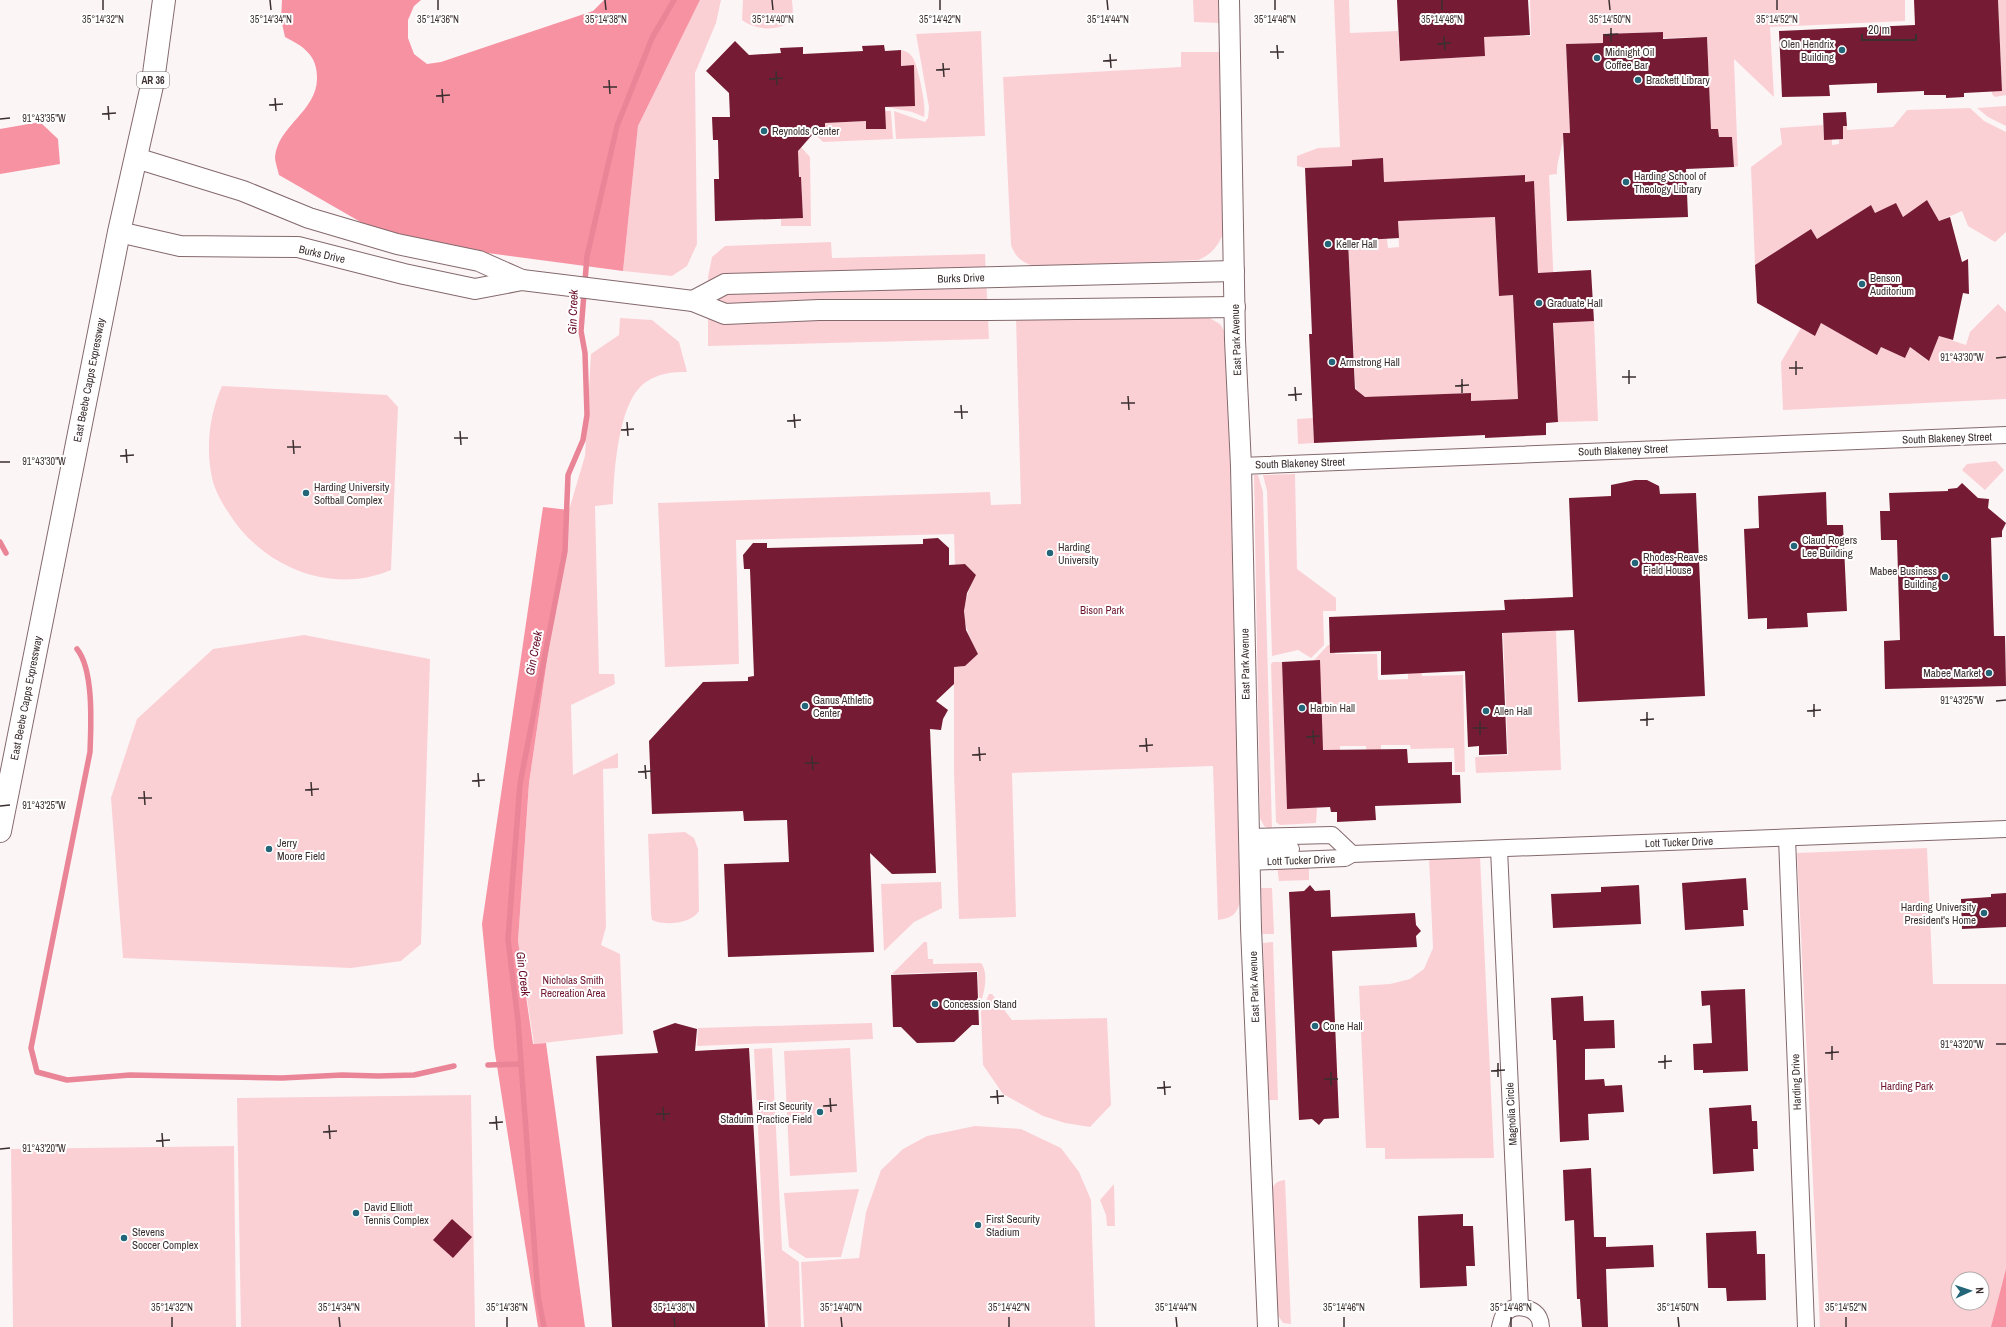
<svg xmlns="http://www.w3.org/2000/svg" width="2006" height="1327" viewBox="0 0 2006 1327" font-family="'Archivo Narrow',sans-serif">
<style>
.green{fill:#fbd0d5;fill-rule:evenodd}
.forest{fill:#f792a3}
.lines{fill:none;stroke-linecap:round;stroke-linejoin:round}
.stream{stroke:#e98596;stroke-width:5.5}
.building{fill:#751b33;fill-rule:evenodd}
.minor-casing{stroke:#84696c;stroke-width:18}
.tertiary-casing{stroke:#84696c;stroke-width:22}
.primary-casing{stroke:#84696c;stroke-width:24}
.minor{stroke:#fff;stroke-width:16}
.tertiary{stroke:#fff;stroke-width:20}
.primary{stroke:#fff;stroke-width:22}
.ticks{fill:none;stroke:#3b2f30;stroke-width:1.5}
.poi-dot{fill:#236679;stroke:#fff;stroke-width:1.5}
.labels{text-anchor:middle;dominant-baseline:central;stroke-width:4;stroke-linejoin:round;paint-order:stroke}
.shield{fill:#fff;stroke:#766d6e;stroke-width:1}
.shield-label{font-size:10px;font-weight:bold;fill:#3b2f30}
.poi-label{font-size:11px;fill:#3b2f30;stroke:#fff;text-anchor:start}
.street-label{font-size:11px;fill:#3b2f30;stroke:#fff}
.park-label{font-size:11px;fill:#6f162f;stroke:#fff}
.water-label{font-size:12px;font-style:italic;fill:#670b28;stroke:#fff}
.ticks-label{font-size:10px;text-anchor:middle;fill:#3b2f30;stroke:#fff;stroke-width:4;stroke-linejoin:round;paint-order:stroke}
</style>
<rect width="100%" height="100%" fill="#fcf5f6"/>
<g class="green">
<polygon points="700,0 721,0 716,23 695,73 697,244 687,266 672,276 623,271 638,126"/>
<path d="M743,0H792C792,5 794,11 792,16C784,34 755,30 742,20Z"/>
<polygon points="1193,0 1218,0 1219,23 1194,22"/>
<path d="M1334,0H1349L1350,33L1398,31L1400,61L1484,56V37L1531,36L1530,0H1905V21L1770,27L1774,97L1734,59L1738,166L1734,167L1732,137H1719L1718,129H1711L1707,37L1663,38L1662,32L1604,34L1603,43L1566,44L1570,133H1563C1564,147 1556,160 1557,174L1549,175L1554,290H1539L1534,182H1525V175L1384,182L1383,158L1352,160V166L1305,168L1297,166V156L1318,148L1340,147Z"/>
<polygon points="1998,0 2006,0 2006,95 1995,97 1992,94 1992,91 2002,91"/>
<polygon points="981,31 985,136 896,139 894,111 925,122 928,118 929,107 916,34"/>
<path d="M901,50C906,51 910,53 913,58C918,66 927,108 924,117L912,112L887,107L915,105L914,65L901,66Z"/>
<path d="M1181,52H1220L1223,234C1218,246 1211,255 1198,260L1038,267C1024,264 1016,259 1011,245L1003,77L1181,67Z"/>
<polygon points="2006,106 2006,126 1988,117 1977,108"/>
<polygon points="1970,108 1984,121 2006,132 2006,232 1995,242 1968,226 1962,211 1939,221 1927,200 1903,217 1875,213 1871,205 1817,239 1811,229 1755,265 1751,167 1782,144 1780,128 1823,125 1824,139 1832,139 1832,145 1839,144 1839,139 1843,139 1843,126 1847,126 1847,130 1893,127 1907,110"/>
<polygon points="885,111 891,111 893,139 823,142 814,133 819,127 825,127 825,123 866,121 867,129 885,129"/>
<polygon points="801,147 810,157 811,226 781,226 781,219 803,218 801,177 795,177 798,151"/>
<polygon points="1495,217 1499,296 1513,295 1518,399 1496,400 1471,406 1470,393 1356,398 1348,241 1387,239 1388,248 1399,247 1398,221"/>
<polygon points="831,242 832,258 985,254 989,339 708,346 708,277 712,257 725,246"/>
<polygon points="1998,304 2006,312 2006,399 1783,410 1781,362 1801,328 1815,336 1821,323 1877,355 1881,347 1905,358 1910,347 1928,361 1939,336 1966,345 1970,332"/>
<polygon points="1553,309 1594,321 1598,421 1558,422"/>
<path d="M1206,316L1220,324L1227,335L1240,902C1236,916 1231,918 1218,920L1213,766L1012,773L1016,917L959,919L954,772V667L965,666L978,654C961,621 959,609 976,575L965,564L955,565L954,534L736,540L739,664L665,667L658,503L990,492L991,505L1021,504L1016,318Z"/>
<path d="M620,318L652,320L679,342L687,372C672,372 659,373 646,382C618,400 614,473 613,504L595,506L599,674H614L615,684L571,705L573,775L618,753V768L603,769L606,927L601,945L620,954L623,1034L534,1044L518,941L529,783L569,510L585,456L591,354L619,335Z"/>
<path d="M222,386L387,395L398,407L391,570C330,596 261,566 228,512C222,503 216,492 213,482C205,451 209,415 222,386Z"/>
<polygon points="1313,418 1314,443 1298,444 1297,419"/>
<polygon points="1996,461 2004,470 1985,490 1962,470 1967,464"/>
<polygon points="1295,474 1297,569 1336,598 1336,611 1323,611 1324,645 1311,658 1298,650 1272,656 1267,491 1263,475"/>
<polygon points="1254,475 1258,475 1263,492 1272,830 1264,826 1260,818"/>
<polygon points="1556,631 1561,770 1476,773 1475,757 1508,755 1503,633"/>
<polygon points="304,635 430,659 421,944 401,961 351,968 123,958 111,798 137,719 213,649"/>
<polygon points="1328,645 1334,645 1335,654 1377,654 1378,680 1408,679 1408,656 1421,656 1422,676 1463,675 1465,772 1455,772 1454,748 1411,749 1410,745 1381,745 1381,761 1367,761 1366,746 1340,746 1341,765 1323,766 1307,668"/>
<polygon points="1273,662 1282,662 1287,808 1317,808 1316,823 1280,825 1276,822 1271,664"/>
<path d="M685,832L694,838L698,849L699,911C691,924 665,926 652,920L651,914L648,834Z"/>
<path d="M1927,848L1933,984H2006V1327H1820L1797,853ZM1958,1279H1982V1303H1958Z"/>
<polygon points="1480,856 1494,1158 1385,1159 1385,1148 1366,1148 1359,986 1390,984 1410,979 1424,969 1433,948 1429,857"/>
<polygon points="1309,865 1309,880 1279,881 1277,866"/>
<polygon points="941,882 942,908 914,922 884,951 881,884"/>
<polygon points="1261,888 1272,888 1274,934 1262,934"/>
<path d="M924,942H927L928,959H933V964L981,963C990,975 983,996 979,1009L978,971L892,974Z"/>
<polygon points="1273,942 1278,1100 1268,1100 1263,943"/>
<polygon points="989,994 992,994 1012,1020 1107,1018 1111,1105 1090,1127 1065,1123 1043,1116 1003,1094 983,1065 981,1012"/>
<polygon points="872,1023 873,1039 697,1046 698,1028"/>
<polygon points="772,1048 782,1250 799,1262 801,1327 768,1327 754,1049"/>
<polygon points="850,1048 857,1172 790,1176 784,1051"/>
<polygon points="471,1095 475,1327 241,1327 237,1098"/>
<polygon points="975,1126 1021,1129 1061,1148 1079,1172 1091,1200 1095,1327 804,1327 801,1262 859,1258 866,1212 881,1170 903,1149 927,1136"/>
<polygon points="234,1146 236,1327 13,1327 11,1149"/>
<path d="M1285,1180L1291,1324L1283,1323L1276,1312L1271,1194C1273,1184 1276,1181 1285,1180Z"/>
<polygon points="1114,1184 1115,1226 1107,1226 1106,1215 1100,1200"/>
<polygon points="859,1189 841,1257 806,1258 789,1247 784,1193"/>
</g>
<g class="forest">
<path d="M282,0H421L414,6L408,20V38L414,54L427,64L441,62L593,11L604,0H700L638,126L623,271L480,252L371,228L279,175C278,170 275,162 275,157C278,125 318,111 317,77C317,55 303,46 285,37L281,19Z"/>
<polygon points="40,122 58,139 60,164 0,174 0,129"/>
<polygon points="543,507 569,510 529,783 518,941 533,1044 546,1043 585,1327 538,1327 494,1047 482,924"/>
<polygon points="2006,1269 2006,1327 1991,1327"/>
</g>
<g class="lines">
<g class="stream">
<polyline points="0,542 6,553"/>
<path d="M77,649C94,670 91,725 90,752L31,1048L37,1072L67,1080L130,1075L282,1078L342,1075L378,1076L414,1075L454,1066"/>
<polyline points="488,1065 521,1064"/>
<polyline points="544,1327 538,1296 518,1021 508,939 520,784 565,551 568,475 583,440 587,415 585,353 581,331 587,256 617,126 652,38 674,0"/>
</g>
</g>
<g class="building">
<polygon points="1397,0 1528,0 1530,35 1484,37 1485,56 1400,61"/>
<polygon points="1914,0 1998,0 2002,91 1964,93 1964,97 1946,98 1946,95 1924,95 1924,91 1877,93 1877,83 1829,85 1830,96 1782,97 1779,31 1915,25"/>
<polygon points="1663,32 1663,39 1707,37 1711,129 1718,129 1719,137 1732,137 1734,167 1686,169 1688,217 1567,221 1563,133 1570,133 1566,44 1603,43 1603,34"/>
<polygon points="735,41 749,55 781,53 780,48 803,47 803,54 863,51 862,46 884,45 885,51 901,50 901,66 914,65 915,106 885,107 886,129 866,129 866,121 825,123 825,127 819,127 798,151 799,177 801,177 803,218 715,221 714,179 719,179 718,140 713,140 712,117 730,117 729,93 706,71"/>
<polygon points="1846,112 1847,126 1843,126 1843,139 1824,140 1823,113"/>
<path d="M1383,158L1384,182L1525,175V182L1534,181L1538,273L1591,270L1594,321L1553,323L1558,422L1546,423V435L1485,438V435L1314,443L1309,334H1312L1305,168L1352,166V160ZM1495,217L1499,296L1513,295L1518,399L1471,401V393L1365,397L1355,389L1348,241L1399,238L1398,221Z"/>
<polygon points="1927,200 1939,221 1950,217 1962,262 1968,259 1969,294 1963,293 1953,340 1939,336 1929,361 1910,347 1905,358 1881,347 1877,355 1821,323 1815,336 1757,303 1755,265 1811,229 1817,239 1871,205 1875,213 1896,203 1903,217"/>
<polygon points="1635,480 1647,480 1659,486 1660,494 1696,493 1705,696 1578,702 1574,630 1502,633 1507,754 1479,755 1479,746 1468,747 1465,671 1381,675 1381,651 1330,653 1329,617 1505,610 1504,600 1573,597 1569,498 1611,496 1611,485"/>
<polygon points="1962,483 1978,498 1989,499 1988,508 2006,523 2002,531 2002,537 1991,538 1994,636 2005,636 2006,686 1885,689 1884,641 1900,640 1897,540 1881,540 1880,511 1890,511 1889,493 1948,491 1948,489 1957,488"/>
<polygon points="1826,492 1827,525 1843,525 1847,611 1807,613 1808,627 1767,629 1767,618 1748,619 1744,529 1759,528 1758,496"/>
<polygon points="938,538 949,548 949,565 965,564 976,575 967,593 964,611 966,630 978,654 965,666 954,667 954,684 936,701 948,710 943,719 941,730 930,729 936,873 892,874 870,853 874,952 728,957 724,864 789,862 787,820 744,821 743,811 652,814 649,741 703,682 748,681 748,677 754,676 750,569 744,569 743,555 753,543 767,543 767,548 923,544 923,539"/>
<polygon points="1320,660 1323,750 1407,749 1408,763 1452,762 1452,775 1460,775 1461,803 1375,806 1376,820 1337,822 1337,812 1331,812 1330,807 1287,809 1282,662"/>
<polygon points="1746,878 1748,910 1743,910 1744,926 1685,930 1682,883"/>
<polygon points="1310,885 1315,891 1330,890 1331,917 1415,913 1416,925 1421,931 1416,936 1417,947 1332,951 1339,1118 1324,1119 1319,1125 1312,1119 1299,1120 1289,892 1304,891"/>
<polygon points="1639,885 1641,924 1553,928 1551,894 1601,892 1601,887"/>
<polygon points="2006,893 2006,927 1962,929 1961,899 1991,897 1991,894"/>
<polygon points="977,972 979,1025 972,1025 954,1042 917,1043 901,1027 893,1027 891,975"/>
<polygon points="1745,989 1748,1071 1703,1073 1703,1070 1694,1070 1693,1044 1712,1043 1710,1005 1702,1006 1701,991"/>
<polygon points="1583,996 1584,1021 1614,1020 1615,1048 1585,1049 1585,1080 1604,1079 1605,1086 1622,1085 1624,1112 1588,1114 1589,1140 1560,1142 1556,1040 1553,1040 1551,998"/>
<polygon points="675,1023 697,1029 695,1051 749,1048 765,1327 612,1327 596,1056 658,1053 653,1031"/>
<polygon points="1751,1105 1752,1121 1757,1121 1758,1149 1753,1149 1754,1171 1713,1174 1709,1108"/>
<polygon points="1591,1168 1594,1237 1606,1237 1606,1247 1653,1245 1654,1267 1606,1269 1608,1327 1582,1327 1580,1299 1577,1299 1574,1220 1565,1221 1563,1170"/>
<polygon points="1463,1214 1463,1226 1473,1226 1475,1266 1466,1266 1467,1286 1420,1288 1418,1216"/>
<polygon points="452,1219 472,1237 453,1258 433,1240"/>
<polygon points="1756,1231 1757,1254 1765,1254 1766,1300 1727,1301 1726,1288 1708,1288 1706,1233"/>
</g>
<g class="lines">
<g class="minor-casing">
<g id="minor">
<polyline points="1241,466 2006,435"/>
<polyline points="1248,837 1332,835 1352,854"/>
<polyline points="1787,838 1806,1327"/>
<polyline points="1499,849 1520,1307"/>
<polyline points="1249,850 1291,849"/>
<polyline points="1249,862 1345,858 1352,854 2006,829"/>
<path d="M1500,1327C1501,1323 1502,1318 1504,1315C1512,1303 1533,1306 1539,1318C1540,1320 1541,1324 1541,1327"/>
</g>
</g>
<g class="tertiary-casing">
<g id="tertiary">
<polyline points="1229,0 1235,340 1241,466 1251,928 1268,1327"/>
<polyline points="136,158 243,191 309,218 397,244 479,261 522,280"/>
<polyline points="119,232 180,246 298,247 404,274 475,289 522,280 693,301 725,314 819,310 988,310 1235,307"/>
<polyline points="693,301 725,284 1234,271"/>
</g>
</g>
<g class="primary-casing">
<polyline id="primary" points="0,831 119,232 153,81 164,0"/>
</g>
<use href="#minor" class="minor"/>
<use href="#tertiary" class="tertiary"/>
<use href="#primary" class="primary"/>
</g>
<path class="ticks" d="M103,0V10M270,0L271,10M438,0V10M605,0L606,10M772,0L773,10M940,0V10M1107,0L1108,10M1275,0V10M1442,0V10M1609,0L1610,10M1777,0V10M1611,28V42M1604,35L1618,34M1444,36L1445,50M1437,44L1451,43M1277,45L1278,59M1270,52H1284M1110,54L1111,68M1103,61L1117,60M943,63L944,77M936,70L950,69M776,71L777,85M769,79L783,78M609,80L610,94M603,87H617M442,89L443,103M436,96L450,95M275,98L276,111M269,105L283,104M108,106L109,120M102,114L116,113M0,119L10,118M1996,358L2006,357M1796,361V375M1789,368H1803M1629,370V384M1622,377H1636M1462,379V393M1455,386L1469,385M1295,387L1296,401M1288,395L1302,394M1128,396L1129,410M1121,403H1135M961,405L962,419M954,412H968M794,414L795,428M787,421L801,420M627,422L628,436M621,430L634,429M460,431L461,445M454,438H468M293,440L294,454M287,447H301M126,449L127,463M120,456L134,455M0,462H10M1996,701L2006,700M1814,704V717M1807,711L1821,710M1647,712V726M1640,720L1654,719M1480,721V735M1473,728H1487M1313,730L1314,744M1306,737L1320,736M1146,738L1147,752M1139,746L1153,745M979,747L980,761M972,755L986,754M812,756L813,770M805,763H819M645,765L646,779M638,772L652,771M478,773L479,787M472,781L485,780M311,782L312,796M305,790L319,789M144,791L145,805M138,798H152M0,806L10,805M1996,1044H2006M1832,1046V1060M1825,1053L1839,1052M1665,1055V1069M1658,1062L1672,1061M1498,1063V1077M1491,1071L1505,1070M1331,1072V1086M1324,1079H1338M1164,1081L1165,1095M1157,1088L1171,1087M997,1090L998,1104M990,1097L1004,1096M830,1098L831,1112M823,1106L837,1105M663,1107L664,1121M656,1114H670M496,1116L497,1130M489,1123L503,1122M329,1125L330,1139M323,1132L337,1131M162,1133L163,1147M156,1141L170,1140M0,1149L10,1148M172,1317V1327M339,1317L340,1327M507,1317V1327M674,1317L675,1327M841,1317L842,1327M1009,1317V1327M1176,1317L1177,1327M1344,1317V1327M1511,1317V1327M1678,1317L1679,1327M1846,1317V1327"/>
<g class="poi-dot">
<circle cx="1842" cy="50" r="4"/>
<circle cx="1597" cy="58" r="4"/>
<circle cx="1638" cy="80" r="4"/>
<circle cx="764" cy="131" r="4"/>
<circle cx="1626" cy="182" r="4"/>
<circle cx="1328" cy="244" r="4"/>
<circle cx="1862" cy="284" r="4"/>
<circle cx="1539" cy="303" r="4"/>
<circle cx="1332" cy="362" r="4"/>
<circle cx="306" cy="493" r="4"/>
<circle cx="1794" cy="546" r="4"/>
<circle cx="1050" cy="553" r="4"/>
<circle cx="1635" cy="563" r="4"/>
<circle cx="1945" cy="577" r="4"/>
<circle cx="1989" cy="673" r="4"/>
<circle cx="805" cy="706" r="4"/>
<circle cx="1302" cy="708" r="4"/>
<circle cx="1486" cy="711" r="4"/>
<circle cx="269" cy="849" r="4"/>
<circle cx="1984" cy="913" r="4"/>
<circle cx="935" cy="1004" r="4"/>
<circle cx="1315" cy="1026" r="4"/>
<circle cx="820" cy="1112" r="4"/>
<circle cx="356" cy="1213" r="4"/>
<circle cx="978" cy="1225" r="4"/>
<circle cx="124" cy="1238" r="4"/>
</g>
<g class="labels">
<rect class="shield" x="137" y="72" width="32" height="16" rx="3"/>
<g class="shield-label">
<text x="153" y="80">AR 36</text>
</g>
<g class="poi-label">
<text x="1834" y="44" text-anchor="end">Olen Hendrix<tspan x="1834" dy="13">Building</tspan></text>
<text x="1605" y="52">Midnight Oil<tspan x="1605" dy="13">Coffee Bar</tspan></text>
<text x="1646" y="80">Brackett Library</text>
<text x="772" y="131">Reynolds Center</text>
<text x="1634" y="176">Harding School of<tspan x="1634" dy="13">Theology Library</tspan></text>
<text x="1336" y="244">Keller Hall</text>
<text x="1870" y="278">Benson<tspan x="1870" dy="13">Auditorium</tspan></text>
<text x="1547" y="303">Graduate Hall</text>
<text x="1340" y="362">Armstrong Hall</text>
<text x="314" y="487">Harding University<tspan x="314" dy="13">Softball Complex</tspan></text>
<text x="1802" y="540">Claud Rogers<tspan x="1802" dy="13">Lee Building</tspan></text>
<text x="1058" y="547">Harding<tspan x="1058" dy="13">University</tspan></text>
<text x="1643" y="557">Rhodes-Reaves<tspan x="1643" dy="13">Field House</tspan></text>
<text x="1937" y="571" text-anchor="end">Mabee Business<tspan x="1937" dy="13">Building</tspan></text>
<text x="1981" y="673" text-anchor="end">Mabee Market</text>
<text x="813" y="700">Ganus Athletic<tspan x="813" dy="13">Center</tspan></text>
<text x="1310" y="708">Harbin Hall</text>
<text x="1494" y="711">Allen Hall</text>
<text x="277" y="843">Jerry<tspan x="277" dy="13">Moore Field</tspan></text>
<text x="1976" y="907" text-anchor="end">Harding University<tspan x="1976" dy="13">President's Home</tspan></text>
<text x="943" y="1004">Concession Stand</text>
<text x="1323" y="1026">Cone Hall</text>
<text x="812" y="1106" text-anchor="end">First Security<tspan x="812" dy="13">Staduim Practice Field</tspan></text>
<text x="364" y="1207">David Elliott<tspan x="364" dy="13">Tennis Complex</tspan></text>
<text x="986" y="1219">First Security<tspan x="986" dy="13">Stadium</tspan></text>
<text x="132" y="1232">Stevens<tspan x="132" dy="13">Soccer Complex</tspan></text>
</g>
<g class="street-label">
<text transform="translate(322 254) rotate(13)">Burks Drive</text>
<text transform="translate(961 278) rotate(-2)">Burks Drive</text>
<text transform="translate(1236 340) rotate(-92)">East Park Avenue</text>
<text transform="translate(89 380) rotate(-79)">East Beebe Capps Expressway</text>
<text transform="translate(1947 438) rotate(-2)">South Blakeney Street</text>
<text transform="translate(1623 450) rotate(-2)">South Blakeney Street</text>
<text transform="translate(1300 463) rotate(-2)">South Blakeney Street</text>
<text transform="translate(1245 664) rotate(-91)">East Park Avenue</text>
<text transform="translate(26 698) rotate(-79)">East Beebe Capps Expressway</text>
<text transform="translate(1679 842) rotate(-2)">Lott Tucker Drive</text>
<text transform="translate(1301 860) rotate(-2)">Lott Tucker Drive</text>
<text transform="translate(1254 987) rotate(-92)">East Park Avenue</text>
<text transform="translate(1796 1082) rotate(-92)">Harding Drive</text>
<text transform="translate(1511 1114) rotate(-93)">Magnolia Circle</text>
</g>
<g class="park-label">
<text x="1102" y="610">Bison Park</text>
<text x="573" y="980">Nicholas Smith<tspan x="573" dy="13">Recreation Area</tspan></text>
<text x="1907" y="1086">Harding Park</text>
</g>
<g class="water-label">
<text transform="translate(573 312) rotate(-88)">Gin Creek</text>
<text transform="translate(534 653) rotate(-79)">Gin Creek</text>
<text transform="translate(523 974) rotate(83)">Gin Creek</text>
</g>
</g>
<g class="ticks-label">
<text x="103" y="23">35°14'32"N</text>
<text x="271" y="23">35°14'34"N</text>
<text x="438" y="23">35°14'36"N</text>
<text x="606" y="23">35°14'38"N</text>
<text x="773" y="23">35°14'40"N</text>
<text x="940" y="23">35°14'42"N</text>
<text x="1108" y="23">35°14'44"N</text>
<text x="1275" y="23">35°14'46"N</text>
<text x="1442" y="23">35°14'48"N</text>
<text x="1610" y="23">35°14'50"N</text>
<text x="1777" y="23">35°14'52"N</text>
<text x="44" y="122">91°43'35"W</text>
<text x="1962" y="361">91°43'30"W</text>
<text x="44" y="465">91°43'30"W</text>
<text x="1962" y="704">91°43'25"W</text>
<text x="44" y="809">91°43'25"W</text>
<text x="1962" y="1048">91°43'20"W</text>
<text x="44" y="1152">91°43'20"W</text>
<text x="172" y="1311">35°14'32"N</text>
<text x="339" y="1311">35°14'34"N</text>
<text x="507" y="1311">35°14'36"N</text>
<text x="674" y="1311">35°14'38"N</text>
<text x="841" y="1311">35°14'40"N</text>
<text x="1009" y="1311">35°14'42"N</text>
<text x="1176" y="1311">35°14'44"N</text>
<text x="1344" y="1311">35°14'46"N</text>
<text x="1511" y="1311">35°14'48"N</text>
<text x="1678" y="1311">35°14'50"N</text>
<text x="1846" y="1311">35°14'52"N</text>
</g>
<g transform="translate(1970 1291) rotate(87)"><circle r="19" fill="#ffffff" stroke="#b1acac"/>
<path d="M0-3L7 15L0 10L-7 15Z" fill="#236679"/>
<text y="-6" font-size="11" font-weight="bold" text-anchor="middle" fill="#3b2f30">N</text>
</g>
<path d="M1862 34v6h54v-6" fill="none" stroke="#3b2f30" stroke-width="2"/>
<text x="1868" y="34" font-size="12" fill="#3b2f30" stroke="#ffffff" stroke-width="3" paint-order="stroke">20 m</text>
</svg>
